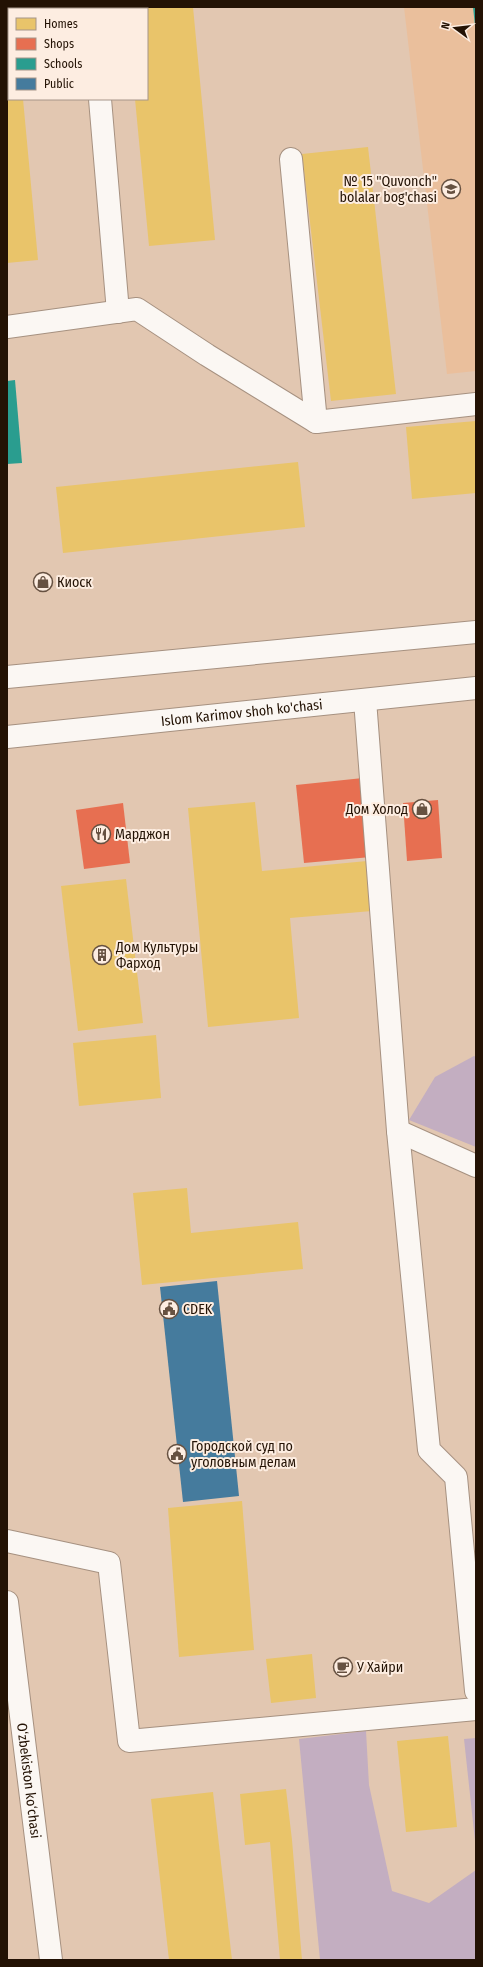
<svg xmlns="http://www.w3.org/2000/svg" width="483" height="1967" viewBox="0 0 483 1967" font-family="'Fira Sans Condensed',sans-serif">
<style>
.built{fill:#eabf9c}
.green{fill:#c3aec1}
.homes{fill:#e9c46a}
.shops{fill:#e76f51}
.schools{fill:#2a9d8f}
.public{fill:#457b9d}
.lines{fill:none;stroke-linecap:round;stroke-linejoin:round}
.street-casing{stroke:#a69180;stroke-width:24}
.secondary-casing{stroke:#a69180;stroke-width:24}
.street{stroke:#fbf7f3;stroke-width:22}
.secondary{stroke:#fbf7f3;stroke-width:22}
.labels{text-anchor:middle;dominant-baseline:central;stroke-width:4;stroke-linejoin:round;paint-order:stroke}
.poi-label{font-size:14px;fill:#231204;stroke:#fdede1;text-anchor:start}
.street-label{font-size:14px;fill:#231204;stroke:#fdede1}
</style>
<rect width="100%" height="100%" fill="#e2c7b1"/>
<polygon class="built" points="404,7 476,7 476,371 447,374"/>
<g class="green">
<polygon points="474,1056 476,1057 476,1147 409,1120 435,1077"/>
<polygon points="366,1731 369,1785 392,1891 429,1903 476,1870 476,1960 320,1960 299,1739"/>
<polygon points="476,1738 476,1850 464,1739"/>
</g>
<g class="homes">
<polygon points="126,7 193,7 215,240 149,246 135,99 147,99 147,9 126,9"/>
<polygon points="9,10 9,99 23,99 38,260 7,263 7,11"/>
<polygon points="368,147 396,394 331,401 302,154"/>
<polygon points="476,421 476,493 412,499 406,427"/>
<polygon points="298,462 305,527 63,553 56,487"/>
<polygon points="255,802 262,871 367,861 372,911 290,918 299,1018 208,1027 188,808"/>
<polygon points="126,879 143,1023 78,1031 61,886"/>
<polygon points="156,1035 161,1098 79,1106 73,1043"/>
<polygon points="187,1188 191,1233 298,1222 303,1269 142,1285 133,1193"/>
<polygon points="242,1501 254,1650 179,1657 168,1508"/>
<polygon points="312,1654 316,1698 271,1703 266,1659"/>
<polygon points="448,1736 457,1827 406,1832 397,1741"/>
<polygon points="286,1789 292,1840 302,1960 280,1960 270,1842 245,1845 240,1794"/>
<polygon points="213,1792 232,1960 169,1960 151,1799"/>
</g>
<g class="shops">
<polygon points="363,778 371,857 304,863 296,785"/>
<polygon points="438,800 442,858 407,861 403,803"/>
<polygon points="123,803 130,863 84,869 76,810"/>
</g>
<g class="schools">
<polygon points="473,7 476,7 476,25 475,26"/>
<polygon points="15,380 22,463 7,464 7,381"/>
</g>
<polygon class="public" points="217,1281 239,1496 183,1502 160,1287"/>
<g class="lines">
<g class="street-casing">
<g id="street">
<polyline points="93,7 93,9"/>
<polyline points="100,99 118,312"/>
<polyline points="291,159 316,422"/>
<polyline points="7,327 137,309 207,355 316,422 476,404"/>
<polyline points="365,700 398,1131 429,1450 456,1477 476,1691"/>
<polyline points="398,1131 476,1166"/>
<polyline points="7,1541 109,1563 129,1741 476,1709"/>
</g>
</g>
<g class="secondary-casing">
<g id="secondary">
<polyline points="7,677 476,632"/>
<path id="s1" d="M7,737L476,688"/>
<path id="s2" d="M7,1602L51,1960"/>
</g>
</g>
<use href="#street" class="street"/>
<use href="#secondary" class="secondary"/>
</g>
<defs>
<g id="school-ring" transform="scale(1)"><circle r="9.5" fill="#fdede1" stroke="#665141" stroke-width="1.5"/><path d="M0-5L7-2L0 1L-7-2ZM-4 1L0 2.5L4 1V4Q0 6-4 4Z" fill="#665141"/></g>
<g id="shop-ring" transform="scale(1)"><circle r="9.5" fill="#fdede1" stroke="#665141" stroke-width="1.5"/><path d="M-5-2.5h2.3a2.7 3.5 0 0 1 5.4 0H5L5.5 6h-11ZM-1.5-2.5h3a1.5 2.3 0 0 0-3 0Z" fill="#665141"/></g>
<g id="restaurant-ring" transform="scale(1)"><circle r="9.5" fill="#fdede1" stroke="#665141" stroke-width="1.5"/><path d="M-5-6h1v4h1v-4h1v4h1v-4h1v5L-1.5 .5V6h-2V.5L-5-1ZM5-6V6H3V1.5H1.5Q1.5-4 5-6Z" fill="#665141"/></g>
<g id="building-ring" transform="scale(1)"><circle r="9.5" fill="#fdede1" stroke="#665141" stroke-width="1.5"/><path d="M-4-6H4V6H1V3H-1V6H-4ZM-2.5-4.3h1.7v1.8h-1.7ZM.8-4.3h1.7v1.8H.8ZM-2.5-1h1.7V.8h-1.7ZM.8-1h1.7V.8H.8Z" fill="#665141"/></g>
<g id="civic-ring" transform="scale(1)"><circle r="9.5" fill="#fdede1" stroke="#665141" stroke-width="1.5"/><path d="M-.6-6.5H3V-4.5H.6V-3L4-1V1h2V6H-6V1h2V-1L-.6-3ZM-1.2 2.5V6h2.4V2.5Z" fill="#665141"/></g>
<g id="cafe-ring" transform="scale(1)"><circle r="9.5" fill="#fdede1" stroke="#665141" stroke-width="1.5"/><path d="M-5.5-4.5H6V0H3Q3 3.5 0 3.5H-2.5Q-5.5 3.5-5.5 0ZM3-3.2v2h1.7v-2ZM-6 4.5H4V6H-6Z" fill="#665141"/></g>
</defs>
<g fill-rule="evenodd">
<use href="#school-ring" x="451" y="189"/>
<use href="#shop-ring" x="43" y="582"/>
<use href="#shop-ring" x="422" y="809"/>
<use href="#restaurant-ring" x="101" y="834"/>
<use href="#building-ring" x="102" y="955"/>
<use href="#civic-ring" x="169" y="1309"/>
<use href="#civic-ring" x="177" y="1454"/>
<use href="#cafe-ring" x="343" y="1667"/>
</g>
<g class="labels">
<g class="poi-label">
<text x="437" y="181" text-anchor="end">№ 15 "Quvonch"<tspan x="437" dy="16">bolalar bog'chasi</tspan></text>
<text x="57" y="582">Киоск</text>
<text x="408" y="809" text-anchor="end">Дом Холод</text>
<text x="115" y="834">Марджон</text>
<text x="116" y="947">Дом Культуры<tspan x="116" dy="16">Фарход</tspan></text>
<text x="183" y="1309">CDEK</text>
<text x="191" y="1446">Городской суд по<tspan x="191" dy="16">уголовным делам</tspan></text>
<text x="357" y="1667">У Хайри</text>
</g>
<g class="street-label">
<text stroke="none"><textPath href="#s1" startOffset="236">Islom Karimov shoh ko'chasi</textPath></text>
<text stroke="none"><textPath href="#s2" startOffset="180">O‘zbekiston ko‘chasi</textPath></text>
</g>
</g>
<rect width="483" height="1967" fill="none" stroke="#231204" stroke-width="16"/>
<rect x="8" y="8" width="140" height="92" fill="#fdede1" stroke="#a69589"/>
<rect x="16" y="18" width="20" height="12" fill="#e9c46a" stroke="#a69589"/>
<text x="44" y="28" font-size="12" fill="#231204">Homes</text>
<rect x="16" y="38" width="20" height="12" fill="#e76f51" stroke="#a69589"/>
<text x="44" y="48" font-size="12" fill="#231204">Shops</text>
<rect x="16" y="58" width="20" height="12" fill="#2a9d8f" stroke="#a69589"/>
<text x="44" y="68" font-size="12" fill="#231204">Schools</text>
<rect x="16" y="78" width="20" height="12" fill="#457b9d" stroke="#a69589"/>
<text x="44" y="88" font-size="12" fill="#231204">Public</text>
<g transform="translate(455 28) rotate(285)" stroke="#fdede1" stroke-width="3" paint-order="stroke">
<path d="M0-3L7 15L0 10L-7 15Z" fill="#231204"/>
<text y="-6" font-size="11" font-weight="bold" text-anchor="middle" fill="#231204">N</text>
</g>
</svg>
